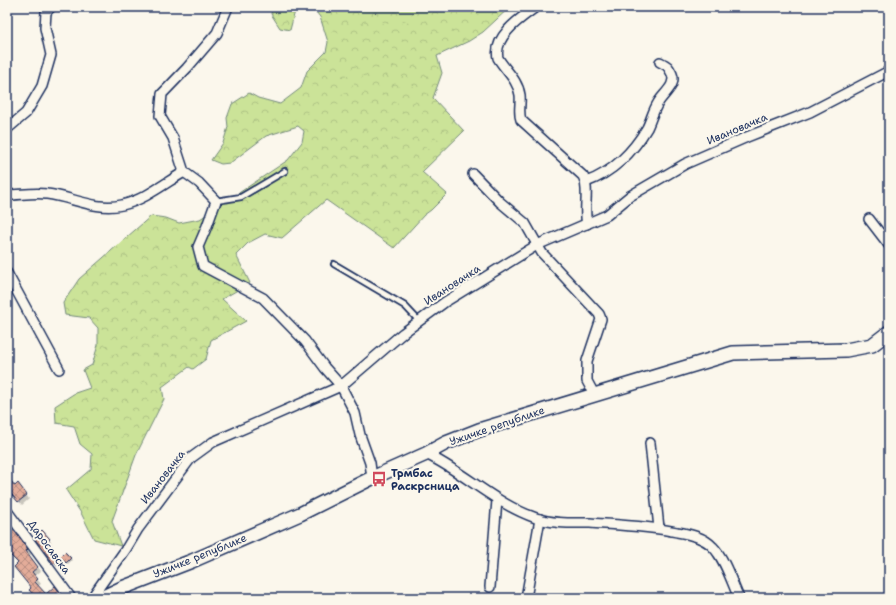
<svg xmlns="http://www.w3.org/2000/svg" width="896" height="605" viewBox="0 0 896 605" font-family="'Shantell Sans',sans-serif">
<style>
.forest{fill:url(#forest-crowns);stroke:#73897b}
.shadow{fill:#0003}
.building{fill:url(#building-cross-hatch);stroke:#1b2f5e}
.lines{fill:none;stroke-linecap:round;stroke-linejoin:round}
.lane-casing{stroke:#1b2f5e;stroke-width:8}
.street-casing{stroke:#1b2f5e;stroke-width:12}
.secondary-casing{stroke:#1b2f5e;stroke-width:16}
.lane{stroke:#fbf7ec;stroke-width:4.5}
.street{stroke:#fbf7ec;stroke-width:9}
.secondary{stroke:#fbf7ec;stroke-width:13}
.labels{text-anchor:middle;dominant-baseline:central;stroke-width:4;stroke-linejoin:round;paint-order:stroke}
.street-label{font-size:11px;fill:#1b2f5e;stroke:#fbf7ec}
.poi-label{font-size:11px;font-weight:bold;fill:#1b2f5e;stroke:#fbf7ec;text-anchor:start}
</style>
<defs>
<pattern id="forest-crowns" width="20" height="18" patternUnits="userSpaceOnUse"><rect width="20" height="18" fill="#cbe398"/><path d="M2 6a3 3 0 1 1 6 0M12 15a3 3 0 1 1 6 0" fill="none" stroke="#aec385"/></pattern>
<pattern id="building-cross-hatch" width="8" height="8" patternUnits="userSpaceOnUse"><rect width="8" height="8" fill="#e3ac99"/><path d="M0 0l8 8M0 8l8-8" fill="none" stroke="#b78c80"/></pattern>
</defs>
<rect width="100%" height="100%" fill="#fbf7ec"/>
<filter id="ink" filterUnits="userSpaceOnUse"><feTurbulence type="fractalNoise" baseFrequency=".025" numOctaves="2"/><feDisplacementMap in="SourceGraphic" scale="8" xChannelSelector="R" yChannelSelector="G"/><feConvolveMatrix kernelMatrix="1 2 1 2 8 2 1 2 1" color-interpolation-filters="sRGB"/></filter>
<g filter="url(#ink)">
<g class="forest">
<polygon points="272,7 296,7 290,30 280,28 271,14"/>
<polygon points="312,7 510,7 483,32 469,41 437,56 442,73 433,98 464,131 422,172 447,194 431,210 424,215 394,248 326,200 282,238 265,234 248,243 236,255 250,283 222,299 246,321 211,340 206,359 193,369 189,367 162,387 164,399 136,455 112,521 121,546 94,539 81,513 66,490 91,469 92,454 80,444 74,426 56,423 55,406 75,393 90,388 83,370 92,365 98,345 98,328 89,318 65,315 63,303 79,279 151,216 166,218 179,223 200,219 288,160 302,142 304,131 298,126 266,136 230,163 221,164 211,160 223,143 228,127 227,118 232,104 249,93 258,98 280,104 301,88 307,71 326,52 328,42 320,17"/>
</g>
<g class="shadow">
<polygon points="7,477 15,487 21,488 29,499 22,505 11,492 7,495"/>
<polygon points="7,529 20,539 31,554 29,556 41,571 35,576 41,584 38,586 46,595 58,591 63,598 37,598 7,542"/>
<polygon points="45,535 52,543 50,545 52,547 50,549 62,562 57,567 35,538"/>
<polygon points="65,553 72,560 68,564 62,557"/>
</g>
<g class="building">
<polygon points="7,476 15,486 18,483 27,495 18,502 7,489"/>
<polygon points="7,525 16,533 28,549 26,551 38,567 32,572 38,579 35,582 46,594 55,586 61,594 56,598 36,598 29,590 31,588 14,567 18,563 7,552"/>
<polygon points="42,530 50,539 48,541 50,544 48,545 60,559 54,564 34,538"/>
<polygon points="65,552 71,558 66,563 60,557"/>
</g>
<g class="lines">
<g class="lane-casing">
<g id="lane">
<polyline points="216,201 241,197 285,171"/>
<polyline points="334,264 405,306 419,321"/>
</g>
</g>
<g class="street-casing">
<g id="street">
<polyline points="228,7 217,33 187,68 162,94 160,116 173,138 184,172 199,183 216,201 207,226 198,247 203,266 263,298 305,341 325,368 341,386 355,413 360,435 370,463 372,478"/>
<path d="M536,7C521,18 493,36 498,58C505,70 518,80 520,95C521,104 518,112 521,120L583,176C590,189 583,209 587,224"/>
<polyline points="7,129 26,113 42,86 51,55 45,28 46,12 51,7"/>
<polyline points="473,174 500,202 525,223 542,253 599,314 601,319 587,361 587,381 594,394"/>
<path d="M586,182C612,173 633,152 647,128C651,120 653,111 658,103C663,94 677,85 672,74C668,66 668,66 660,62"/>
<path d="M7,195C20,195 34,192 47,194C72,197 96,211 122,205C144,200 164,184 184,172"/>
<polyline points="869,219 889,245"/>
<polyline points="7,273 59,369"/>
<polyline points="650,443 659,528"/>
<path d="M426,454C464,472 495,504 536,518C553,524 572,523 590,523C619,525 649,526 677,532C689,534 704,537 713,547C725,559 732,583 739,598"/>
<polyline points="7,511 71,598"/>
<polyline points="490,587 497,500"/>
<polyline points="93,598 95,593 126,549 138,529 191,458 213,442 341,386 403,333 445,302 537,245 607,215 630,196 685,164 747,137 810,112 889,71"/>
<polyline points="526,598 540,519"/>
</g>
</g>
<g class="secondary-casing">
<polyline id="secondary" points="101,598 122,588 192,561 300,514 372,478 426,454 446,443 479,430 733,353 846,350 872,345 889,332"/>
</g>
<use href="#lane" class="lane"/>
<use href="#street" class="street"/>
<use href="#secondary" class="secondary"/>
</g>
</g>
<defs>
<g id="bus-bare" transform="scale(1.2)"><path d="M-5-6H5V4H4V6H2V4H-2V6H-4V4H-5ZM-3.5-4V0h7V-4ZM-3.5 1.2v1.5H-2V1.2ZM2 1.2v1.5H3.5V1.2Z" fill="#d1495b" stroke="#fbf7ec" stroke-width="2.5" paint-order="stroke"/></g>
</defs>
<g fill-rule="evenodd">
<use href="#bus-bare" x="379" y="479"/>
</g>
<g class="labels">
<g class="street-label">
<text transform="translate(737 129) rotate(-23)">Ивановачка</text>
<text transform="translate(452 285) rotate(-33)">Ивановачка</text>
<text transform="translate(497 426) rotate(-19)">Ужичке републике</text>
<text transform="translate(163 477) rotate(-52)">Ивановачка</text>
<text transform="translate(49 547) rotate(54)">Даросавска</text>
<text transform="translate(200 556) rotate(-22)">Ужичке републике</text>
</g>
<g class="poi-label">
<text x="391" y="473">Трмбас<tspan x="391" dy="13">Раскрсница</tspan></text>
</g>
</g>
<rect width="896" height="605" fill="none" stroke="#fbf7ec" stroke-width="24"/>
<rect x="12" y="12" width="872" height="581" fill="none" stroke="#1b2f5e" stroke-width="1.5" filter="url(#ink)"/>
</svg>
